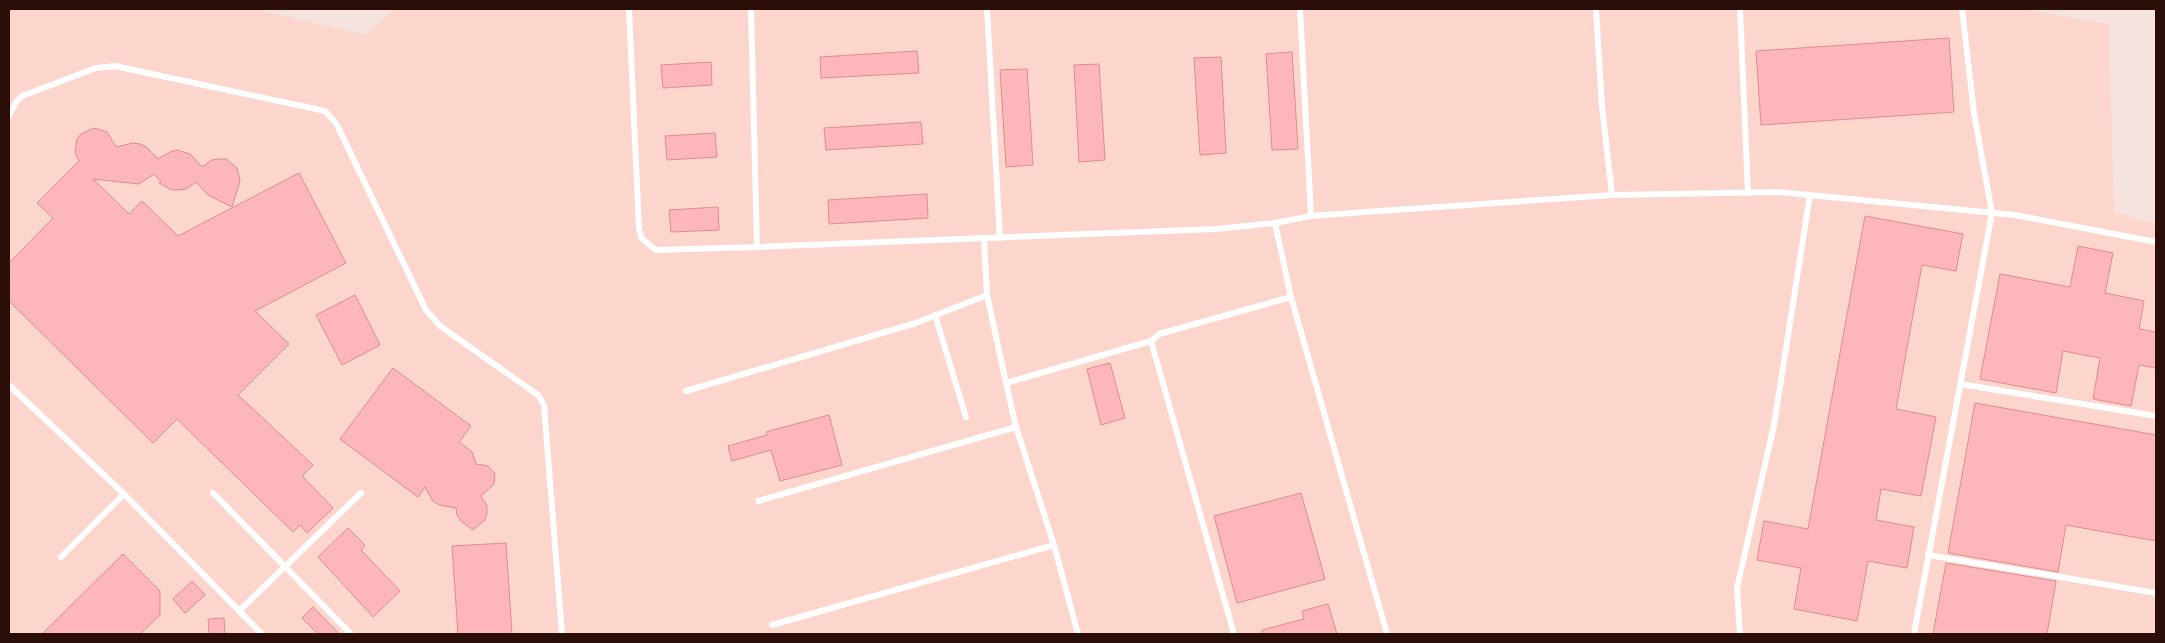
<svg xmlns="http://www.w3.org/2000/svg" width="2165" height="643" viewBox="0 0 2165 643" font-family="'Archivo Narrow',sans-serif">
<style>
.built{fill:#fcd6cc}
.building{fill:#fdb7bb;stroke:#de8b91}
.lines{fill:none;stroke-linecap:round;stroke-linejoin:round}
.lane{stroke:#fff;stroke-width:6}
</style>
<rect width="100%" height="100%" fill="#f4e3de"/>
<polygon class="built" points="9,9 255,9 366,35 395,9 2020,9 2109,24 2114,212 2156,224 2156,634 9,634"/>
<g class="building">
<polygon points="1949,38 1954,112 1761,125 1756,51"/>
<polygon points="917,51 919,73 821,78 820,57"/>
<polygon points="1292,52 1298,149 1272,150 1266,54"/>
<polygon points="1221,57 1226,153 1200,155 1194,58"/>
<polygon points="711,62 712,85 663,88 661,65"/>
<polygon points="1099,64 1105,160 1079,162 1074,65"/>
<polygon points="1027,69 1033,165 1006,167 1000,70"/>
<polygon points="921,122 923,144 826,150 824,128"/>
<polygon points="94,128 107,132 116,147 133,143 140,144 146,147 158,159 170,152 177,150 190,154 202,167 212,160 219,159 226,159 237,168 240,181 232,207 208,195 196,182 186,189 179,190 172,190 159,183 161,182 154,174 139,184 93,179 129,214 142,201 178,236 299,173 346,263 255,311 289,344 238,395 313,465 302,476 333,508 307,533 300,525 293,532 177,419 153,443 9,301 9,263 53,218 37,203 79,161 75,153 77,139 81,134"/>
<polygon points="715,133 717,157 667,160 665,136"/>
<polygon points="927,194 928,218 829,224 828,200"/>
<polygon points="718,207 719,230 671,232 669,210"/>
<polygon points="1865,216 1963,234 1956,271 1922,265 1896,409 1936,417 1921,496 1881,489 1876,520 1914,527 1907,568 1868,561 1857,621 1794,609 1801,568 1757,560 1764,521 1808,529"/>
<polygon points="2078,246 2113,253 2105,293 2144,301 2139,329 2156,332 2156,368 2139,365 2131,406 2093,399 2100,358 2063,351 2056,393 1980,379 2000,274 2070,287"/>
<polygon points="355,295 380,345 342,365 316,315"/>
<polygon points="1110,363 1125,418 1101,425 1087,369"/>
<polygon points="393,368 471,426 459,442 472,452 476,464 488,466 495,474 494,484 481,496 487,506 487,513 485,520 473,530 461,521 457,515 456,508 439,505 433,501 425,487 418,497 340,439"/>
<polygon points="1975,403 2156,435 2156,541 2066,525 2058,572 1948,553"/>
<polygon points="829,415 842,465 780,481 771,450 732,461 728,446 767,435 766,432"/>
<polygon points="1301,493 1325,579 1237,603 1214,516"/>
<polygon points="348,528 365,545 361,550 400,591 373,617 318,557"/>
<polygon points="506,543 512,634 458,634 452,546"/>
<polygon points="123,554 160,591 160,615 140,634 42,634"/>
<polygon points="1946,563 2056,581 2047,634 1933,634"/>
<polygon points="192,581 205,595 185,613 173,599"/>
<polygon points="1328,604 1337,634 1262,634 1262,630 1304,619 1302,611"/>
<polygon points="313,607 339,634 318,634 302,618"/>
<polygon points="224,618 225,634 209,634 208,619"/>
</g>
<g class="lines">
<g class="lane">
<polyline points="629,9 639,229 642,239 656,250 757,247 1216,229 1275,223 1311,216 1365,212 1612,195 1778,192 2015,215 2156,242"/>
<polyline points="751,9 757,247"/>
<polyline points="987,9 1000,238"/>
<polyline points="1300,9 1311,216"/>
<polyline points="1596,9 1602,106 1612,195"/>
<polyline points="1740,9 1748,193"/>
<polyline points="9,116 16,102 22,96 96,68 115,66 325,111 336,123 426,310 440,326 538,395 544,405 562,634"/>
<polyline points="1275,223 1291,297 1387,634"/>
<polyline points="984,239 987,295 1006,383"/>
<polyline points="935,315 966,417"/>
<polyline points="1151,341 1234,634"/>
<polyline points="1960,384 2156,416"/>
<polyline points="9,385 124,494 262,634"/>
<polyline points="686,391 916,323 987,295"/>
<polyline points="213,493 351,634"/>
<polyline points="758,501 1016,427"/>
<polyline points="1928,555 2156,593"/>
<polyline points="61,557 124,494"/>
<polyline points="239,611 361,493"/>
<polyline points="772,625 1054,545"/>
<polyline points="1078,634 1054,545 1016,427 1006,383 1151,341 1159,334 1291,297"/>
<polyline points="1740,634 1737,588 1774,425 1810,195"/>
<polyline points="1914,634 1992,213 1974,113 1962,9"/>
</g>
</g>
<rect width="2165" height="643" fill="none" stroke="#2b0e07" stroke-width="20"/>
</svg>
